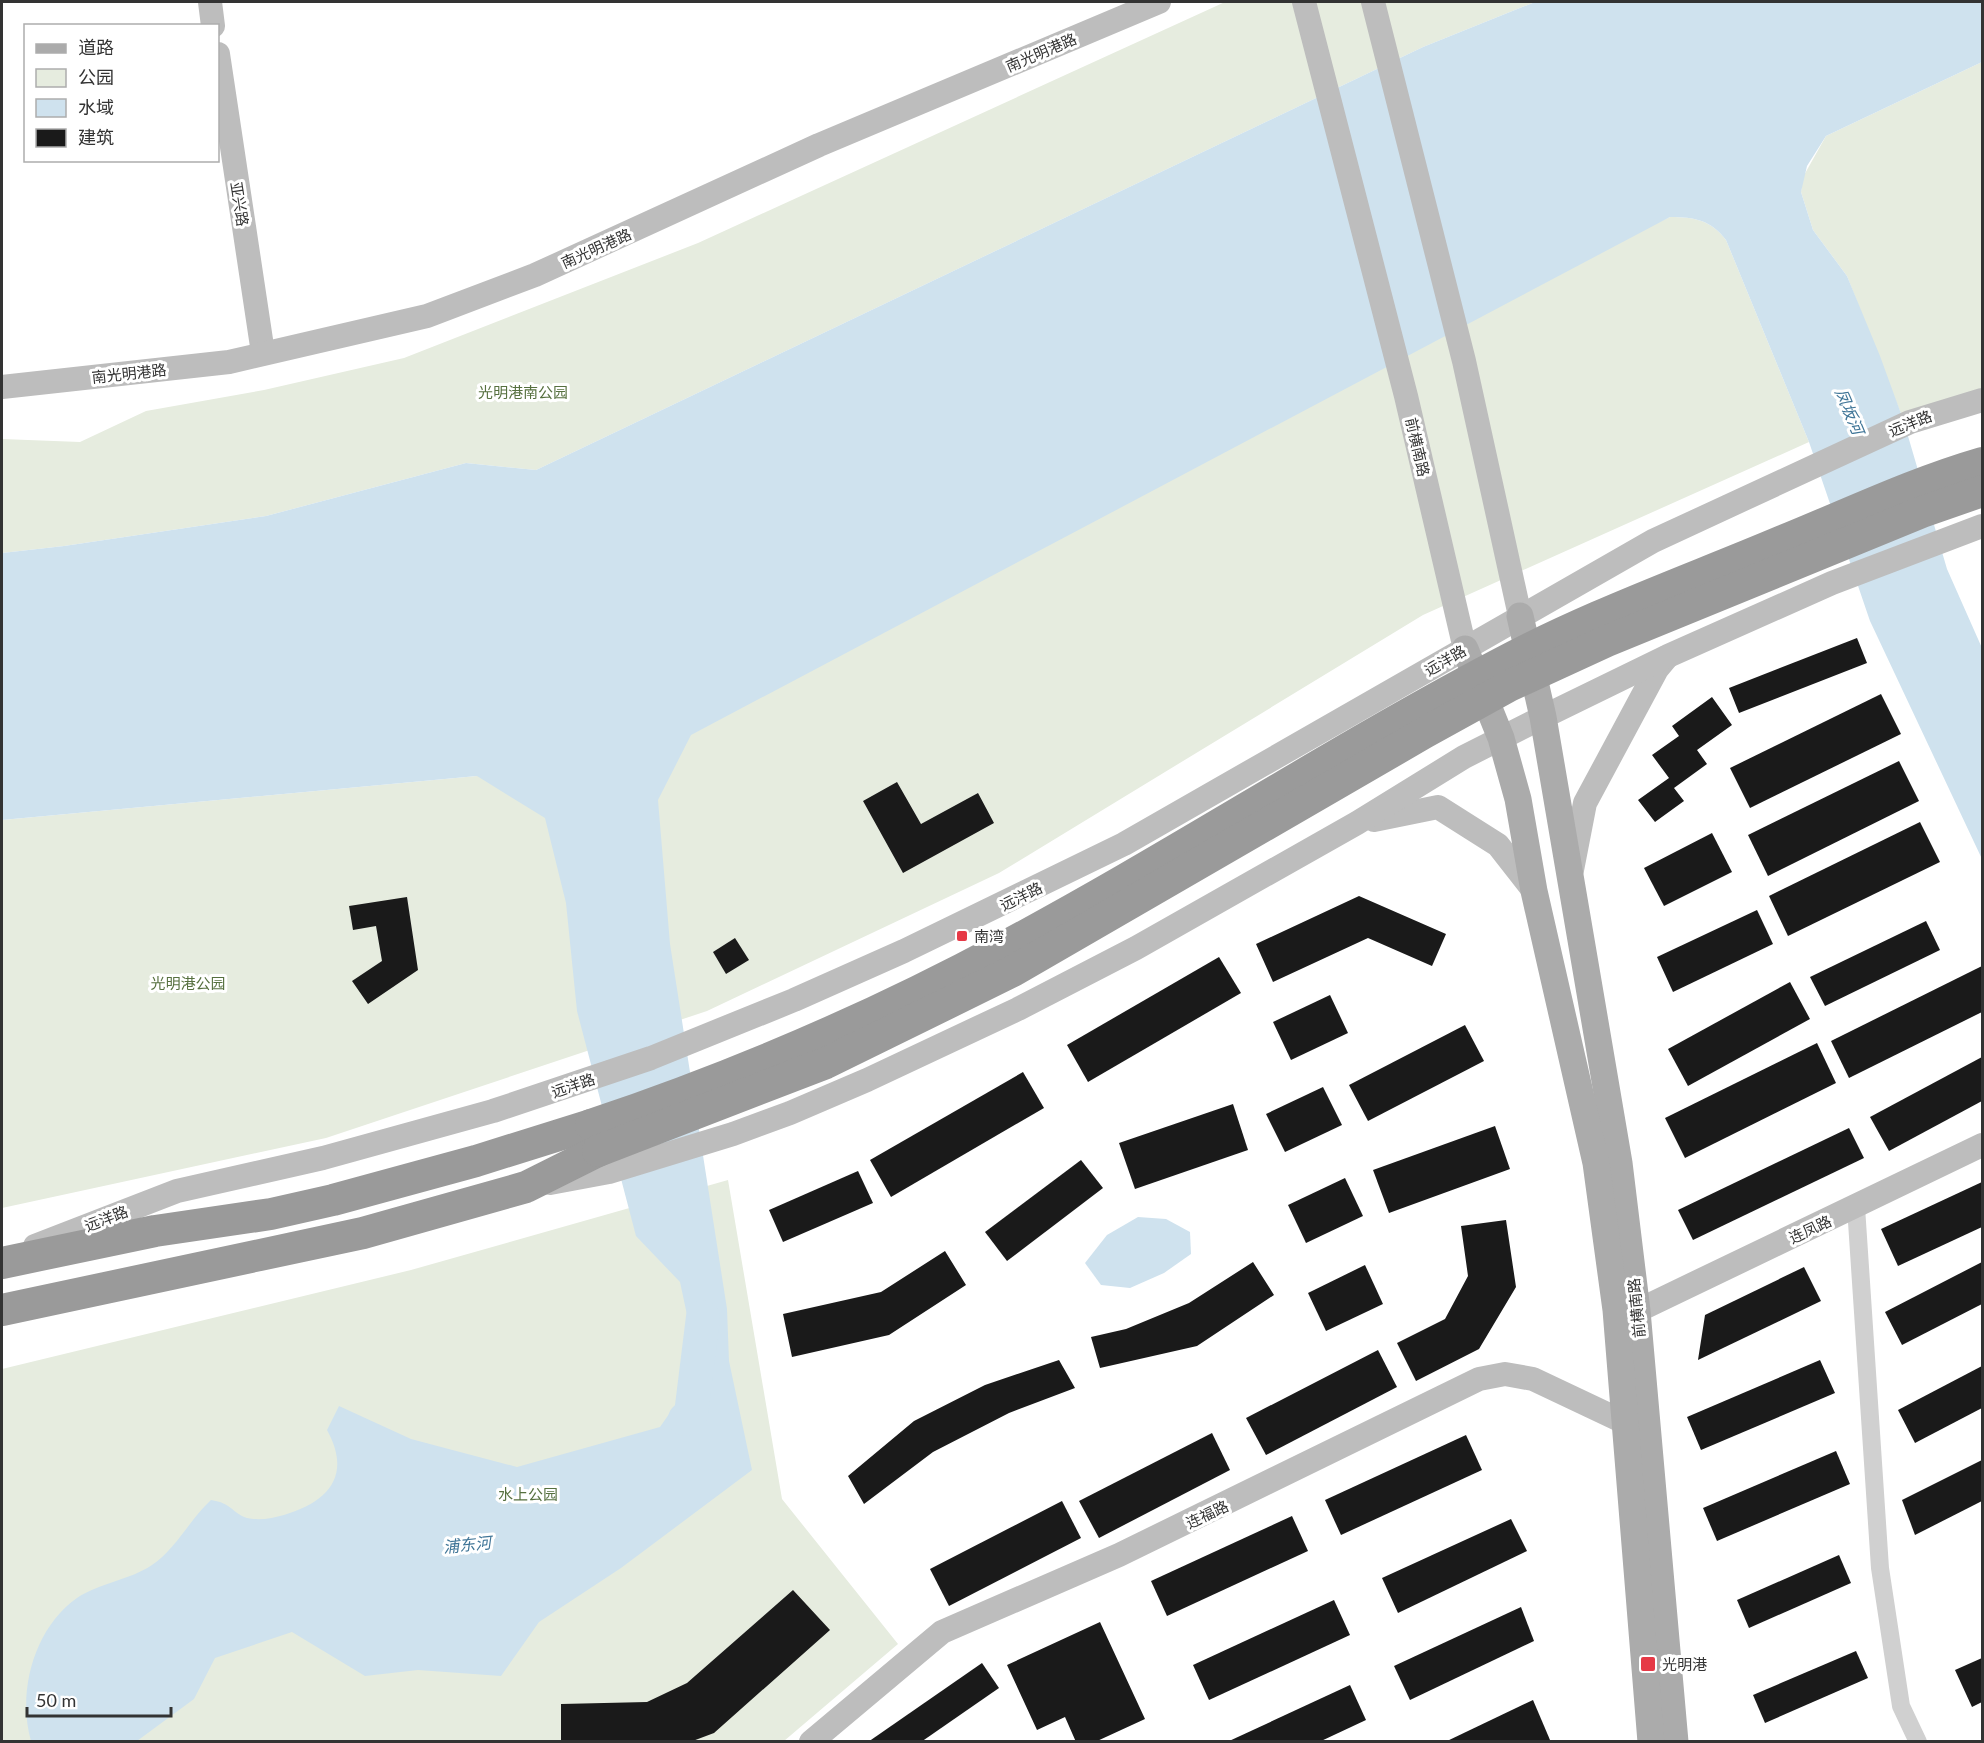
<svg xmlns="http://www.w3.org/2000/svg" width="1984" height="1743" viewBox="0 0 1984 1743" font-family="Lato,'Noto Sans SC',sans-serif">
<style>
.green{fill:#e6ecdf}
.water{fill:#cfe2ee}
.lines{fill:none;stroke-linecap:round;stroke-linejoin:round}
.river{stroke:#cfe2ee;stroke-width:34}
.building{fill:#1a1a1a}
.street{stroke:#d0d0d0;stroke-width:18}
.secondary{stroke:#bdbdbd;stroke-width:24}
.primary{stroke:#ababab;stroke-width:27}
.highway{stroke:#9a9a9a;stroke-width:32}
.highway-bridge{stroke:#9a9a9a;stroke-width:32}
.poi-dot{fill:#e63946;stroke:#fff;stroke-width:2}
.labels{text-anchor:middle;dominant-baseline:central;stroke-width:6;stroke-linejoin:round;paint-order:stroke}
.street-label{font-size:15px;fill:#333;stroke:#fff}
.park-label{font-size:15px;fill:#56703f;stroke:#fff}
.poi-label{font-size:15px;fill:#333;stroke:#fff;text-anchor:start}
.water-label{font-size:16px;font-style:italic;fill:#3f7597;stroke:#fff}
</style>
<rect width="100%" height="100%" fill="#fff"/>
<g class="green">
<polygon points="1225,2 1535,2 1423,47 536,470 466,463 266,516 64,546 2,553 2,439 80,442 146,411 264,390 404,358 698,243"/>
<polygon points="1982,62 1982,396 1903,419 1847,276 1813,230 1801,192 1803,177 1826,136"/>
<path d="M1670,217C1694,217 1711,220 1726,240L1809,442L1423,615L999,873L707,1011L326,1138L2,1208V820L477,776Z"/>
<polygon points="728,1180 782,1499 898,1644 784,1741 2,1741 2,1369 411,1270"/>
</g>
<g class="water">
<path d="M1535,2H1982V62L1826,136L1807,166L1801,192L1813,230L1847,276L1880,356L1903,419L1947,569L1982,648V859L1870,621L1809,442L1726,240C1711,220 1694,217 1670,217L691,735L658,800L670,944L727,1309L729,1361L752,1470L621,1568L539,1622L501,1676L418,1670L365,1676L292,1632L215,1658L194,1699L137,1741H31C17,1692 34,1628 77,1598C99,1583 130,1580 152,1565C176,1549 190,1519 211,1500C232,1503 232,1513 247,1518C259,1521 273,1518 284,1515C329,1502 352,1475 327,1430L339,1406L411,1439L517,1467L660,1427L699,1371L680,1282L636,1236L577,1011L566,903L545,818L477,776L2,820V553L64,546L266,516L466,463L536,470L1423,47Z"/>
<polygon points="1138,1217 1166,1219 1190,1232 1191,1254 1164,1273 1130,1288 1101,1285 1085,1263 1107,1235"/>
</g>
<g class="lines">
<polyline class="river" points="685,1419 691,1414 703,1317"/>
</g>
<g class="building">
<polygon points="1857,638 1867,663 1739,713 1729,688"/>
<polygon points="1881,694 1901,734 1750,808 1730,768"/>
<polygon points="1712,697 1732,725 1697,750 1707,764 1674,788 1684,801 1655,822 1638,800 1669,778 1652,755 1679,736 1672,726"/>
<polygon points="1899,761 1919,801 1768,876 1748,835"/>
<polygon points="897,782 921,824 978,793 994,823 903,873 863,801"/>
<polygon points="1920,822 1940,862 1788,936 1769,896"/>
<polygon points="1712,833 1732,872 1664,906 1644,868"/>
<polygon points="1359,896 1446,934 1432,966 1368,938 1273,982 1256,944"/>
<polygon points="407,897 418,970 368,1004 352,981 382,961 376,926 353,930 349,906"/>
<polygon points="1757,910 1773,944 1673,992 1657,957"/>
<polygon points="1926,921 1940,950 1825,1006 1810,977"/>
<polygon points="735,938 749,960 726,974 713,952"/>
<polygon points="1219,957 1241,993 1088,1082 1067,1045"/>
<polygon points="1982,966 1982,1012 1849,1078 1831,1041"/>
<polygon points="1790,982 1810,1019 1688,1086 1668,1049"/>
<polygon points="1330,995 1348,1033 1291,1060 1273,1022"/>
<polygon points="1465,1025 1484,1061 1368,1121 1349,1085"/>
<polygon points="1817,1043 1836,1083 1685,1158 1665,1118"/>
<polygon points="1982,1057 1982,1101 1889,1151 1870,1117"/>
<polygon points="1023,1072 1044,1108 891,1197 870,1160"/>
<polygon points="1323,1087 1342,1125 1285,1152 1266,1114"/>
<polygon points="1233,1104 1248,1150 1135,1189 1119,1143"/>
<polygon points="1495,1126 1510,1169 1389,1213 1373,1170"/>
<polygon points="1849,1128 1864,1158 1693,1240 1678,1210"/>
<polygon points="1081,1160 1103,1188 1007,1261 985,1232"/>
<polygon points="858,1171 873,1203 783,1242 769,1210"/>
<polygon points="1345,1178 1363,1216 1306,1243 1288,1205"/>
<polygon points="1982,1182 1982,1227 1898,1266 1881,1229"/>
<polygon points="1506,1220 1516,1287 1479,1349 1416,1381 1397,1343 1445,1319 1468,1276 1461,1226"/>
<polygon points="945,1251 966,1285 889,1335 792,1357 783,1314 881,1292"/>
<polygon points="1253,1262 1274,1295 1197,1346 1100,1368 1091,1337 1126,1329 1189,1303"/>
<polygon points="1982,1262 1982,1304 1902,1345 1885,1312"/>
<polygon points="1365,1265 1383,1304 1326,1331 1308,1293"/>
<polygon points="1804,1267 1821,1301 1698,1360 1705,1315"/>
<polygon points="1378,1350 1397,1387 1266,1455 1246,1418"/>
<polygon points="1059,1360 1075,1388 1009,1413 933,1452 864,1504 848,1476 914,1421 985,1385"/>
<polygon points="1820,1360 1835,1393 1701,1450 1687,1417"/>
<polygon points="1982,1366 1982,1408 1915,1443 1898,1410"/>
<polygon points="1212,1433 1230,1470 1099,1538 1079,1501"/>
<polygon points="1466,1435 1482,1470 1341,1535 1325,1500"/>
<polygon points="1836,1451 1850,1484 1717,1541 1703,1508"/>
<polygon points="1982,1460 1982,1501 1915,1535 1902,1500"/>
<polygon points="1062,1501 1081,1538 949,1606 930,1569"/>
<polygon points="1292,1516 1308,1551 1167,1616 1151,1581"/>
<polygon points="1511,1519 1527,1551 1398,1613 1382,1578"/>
<polygon points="1839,1555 1851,1583 1749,1628 1737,1600"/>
<polygon points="793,1590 830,1630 714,1733 690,1742 561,1742 561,1704 647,1702 687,1683"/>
<polygon points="1334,1600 1350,1635 1209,1700 1193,1665"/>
<polygon points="1521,1607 1534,1641 1410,1700 1394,1666"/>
<polygon points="1100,1622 1145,1719 1095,1742 1076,1742 1065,1717 1037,1730 1007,1665"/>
<polygon points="1856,1651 1868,1678 1765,1723 1753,1695"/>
<polygon points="1982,1658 1982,1702 1972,1707 1955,1670"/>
<polygon points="982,1663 999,1688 921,1742 868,1742"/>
<polygon points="1350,1685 1366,1720 1319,1742 1227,1742"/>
<polygon points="1533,1700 1550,1740 1445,1742"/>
</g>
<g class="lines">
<polyline class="street" points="1856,1207 1880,1568 1901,1706 1918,1742"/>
<g class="secondary">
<polyline points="210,2 213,26"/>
<polyline points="1304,2 1406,396 1465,649"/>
<polyline points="1373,2 1464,361 1520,616"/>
<polyline points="218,54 263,353"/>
<polyline points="2,387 229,362 427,316 535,275 819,145 1159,2"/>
<polyline points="1374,820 1438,807 1498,845 1534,891"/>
<polyline points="1572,870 1585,803 1657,669 1667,657"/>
<polyline points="550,1183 609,1172 733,1134 790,1113 867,1080 1018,1009 1136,948 1357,823 1464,757 1543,717 1668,656 1832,583 1982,526"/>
<polyline points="35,1246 177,1191 323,1158 493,1111 651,1058 794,1000 904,951 1124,844 1653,541 1910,422 1982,400"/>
<polyline points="1637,1311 1982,1145"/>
<polyline points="811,1742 942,1632 1119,1555 1479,1379 1505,1374 1533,1379 1626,1423"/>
</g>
<g class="primary">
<polyline points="1520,616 1543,717 1619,1163 1637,1311 1675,1742"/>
<polyline points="1465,649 1501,738 1518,799 1534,891 1596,1163 1616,1310 1651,1742"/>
</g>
<g class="highway">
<polyline points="2,1263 155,1231 271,1214 333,1200 476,1161 591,1125"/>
<polyline points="2,1310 363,1233 526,1187 598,1151"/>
</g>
<g class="highway-bridge">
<path d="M591,1125C734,1077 872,1018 1004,947C1171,858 1329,754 1496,666C1586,617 1685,582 1780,542C1847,515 1913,483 1982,463"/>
<polyline points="598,1151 826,1063 1013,971 1424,733 1509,686 1607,641 1922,512 1982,491"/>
</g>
</g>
<g class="poi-dot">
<rect x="956" y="930" width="12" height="12" rx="3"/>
<rect x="1640" y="1656" width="16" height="16" rx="3"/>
</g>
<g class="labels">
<g class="street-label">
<text transform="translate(1041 52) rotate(-23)">南光明港路</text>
<text transform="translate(240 204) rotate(81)">亚兴路</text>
<text transform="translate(596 248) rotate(-24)">南光明港路</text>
<text transform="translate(129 373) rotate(-6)">南光明港路</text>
<text transform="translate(1910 423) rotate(-22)">远洋路</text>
<text transform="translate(1418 447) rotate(77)">前横南路</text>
<text transform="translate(1445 660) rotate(-30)">远洋路</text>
<text transform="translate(1021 896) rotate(-26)">远洋路</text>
<text transform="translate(573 1085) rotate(-19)">远洋路</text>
<text transform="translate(106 1218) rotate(-21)">远洋路</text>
<text transform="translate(1810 1229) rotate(-25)">连凤路</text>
<text transform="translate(1636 1308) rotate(-96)">前横南路</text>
<text transform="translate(1207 1514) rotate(-25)">连福路</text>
</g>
<g class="park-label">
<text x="523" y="392">光明港南公园</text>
<text x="188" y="983">光明港公园</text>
<text x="528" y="1494">水上公园</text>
</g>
<g class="poi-label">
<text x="974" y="936">南湾</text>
<text x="1662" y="1664">光明港</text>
</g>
<g class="water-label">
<text transform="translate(1850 411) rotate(67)">凤坂河</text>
<text transform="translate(467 1544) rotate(-6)">浦东河</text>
</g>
</g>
<rect width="1984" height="1743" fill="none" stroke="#333333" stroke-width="6"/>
<rect x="24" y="24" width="195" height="138" fill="#ffffff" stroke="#adadad" stroke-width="1.5"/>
<rect x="36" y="44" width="30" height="9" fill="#ababab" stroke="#adadad" stroke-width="1.5"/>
<text x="78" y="54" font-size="18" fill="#333333">道路</text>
<rect x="36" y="69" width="30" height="18" fill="#e6ecdf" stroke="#adadad" stroke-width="1.5"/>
<text x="78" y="84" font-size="18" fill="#333333">公园</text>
<rect x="36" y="99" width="30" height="18" fill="#cfe2ee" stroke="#adadad" stroke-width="1.5"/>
<text x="78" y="114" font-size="18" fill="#333333">水域</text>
<rect x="36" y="129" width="30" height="18" fill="#1a1a1a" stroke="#adadad" stroke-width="1.5"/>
<text x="78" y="144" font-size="18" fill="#333333">建筑</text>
<path d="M27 1707v9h144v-9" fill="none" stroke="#333333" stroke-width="3"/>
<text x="36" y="1707" font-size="18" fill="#333333" stroke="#ffffff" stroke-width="4.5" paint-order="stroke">50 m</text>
</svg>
